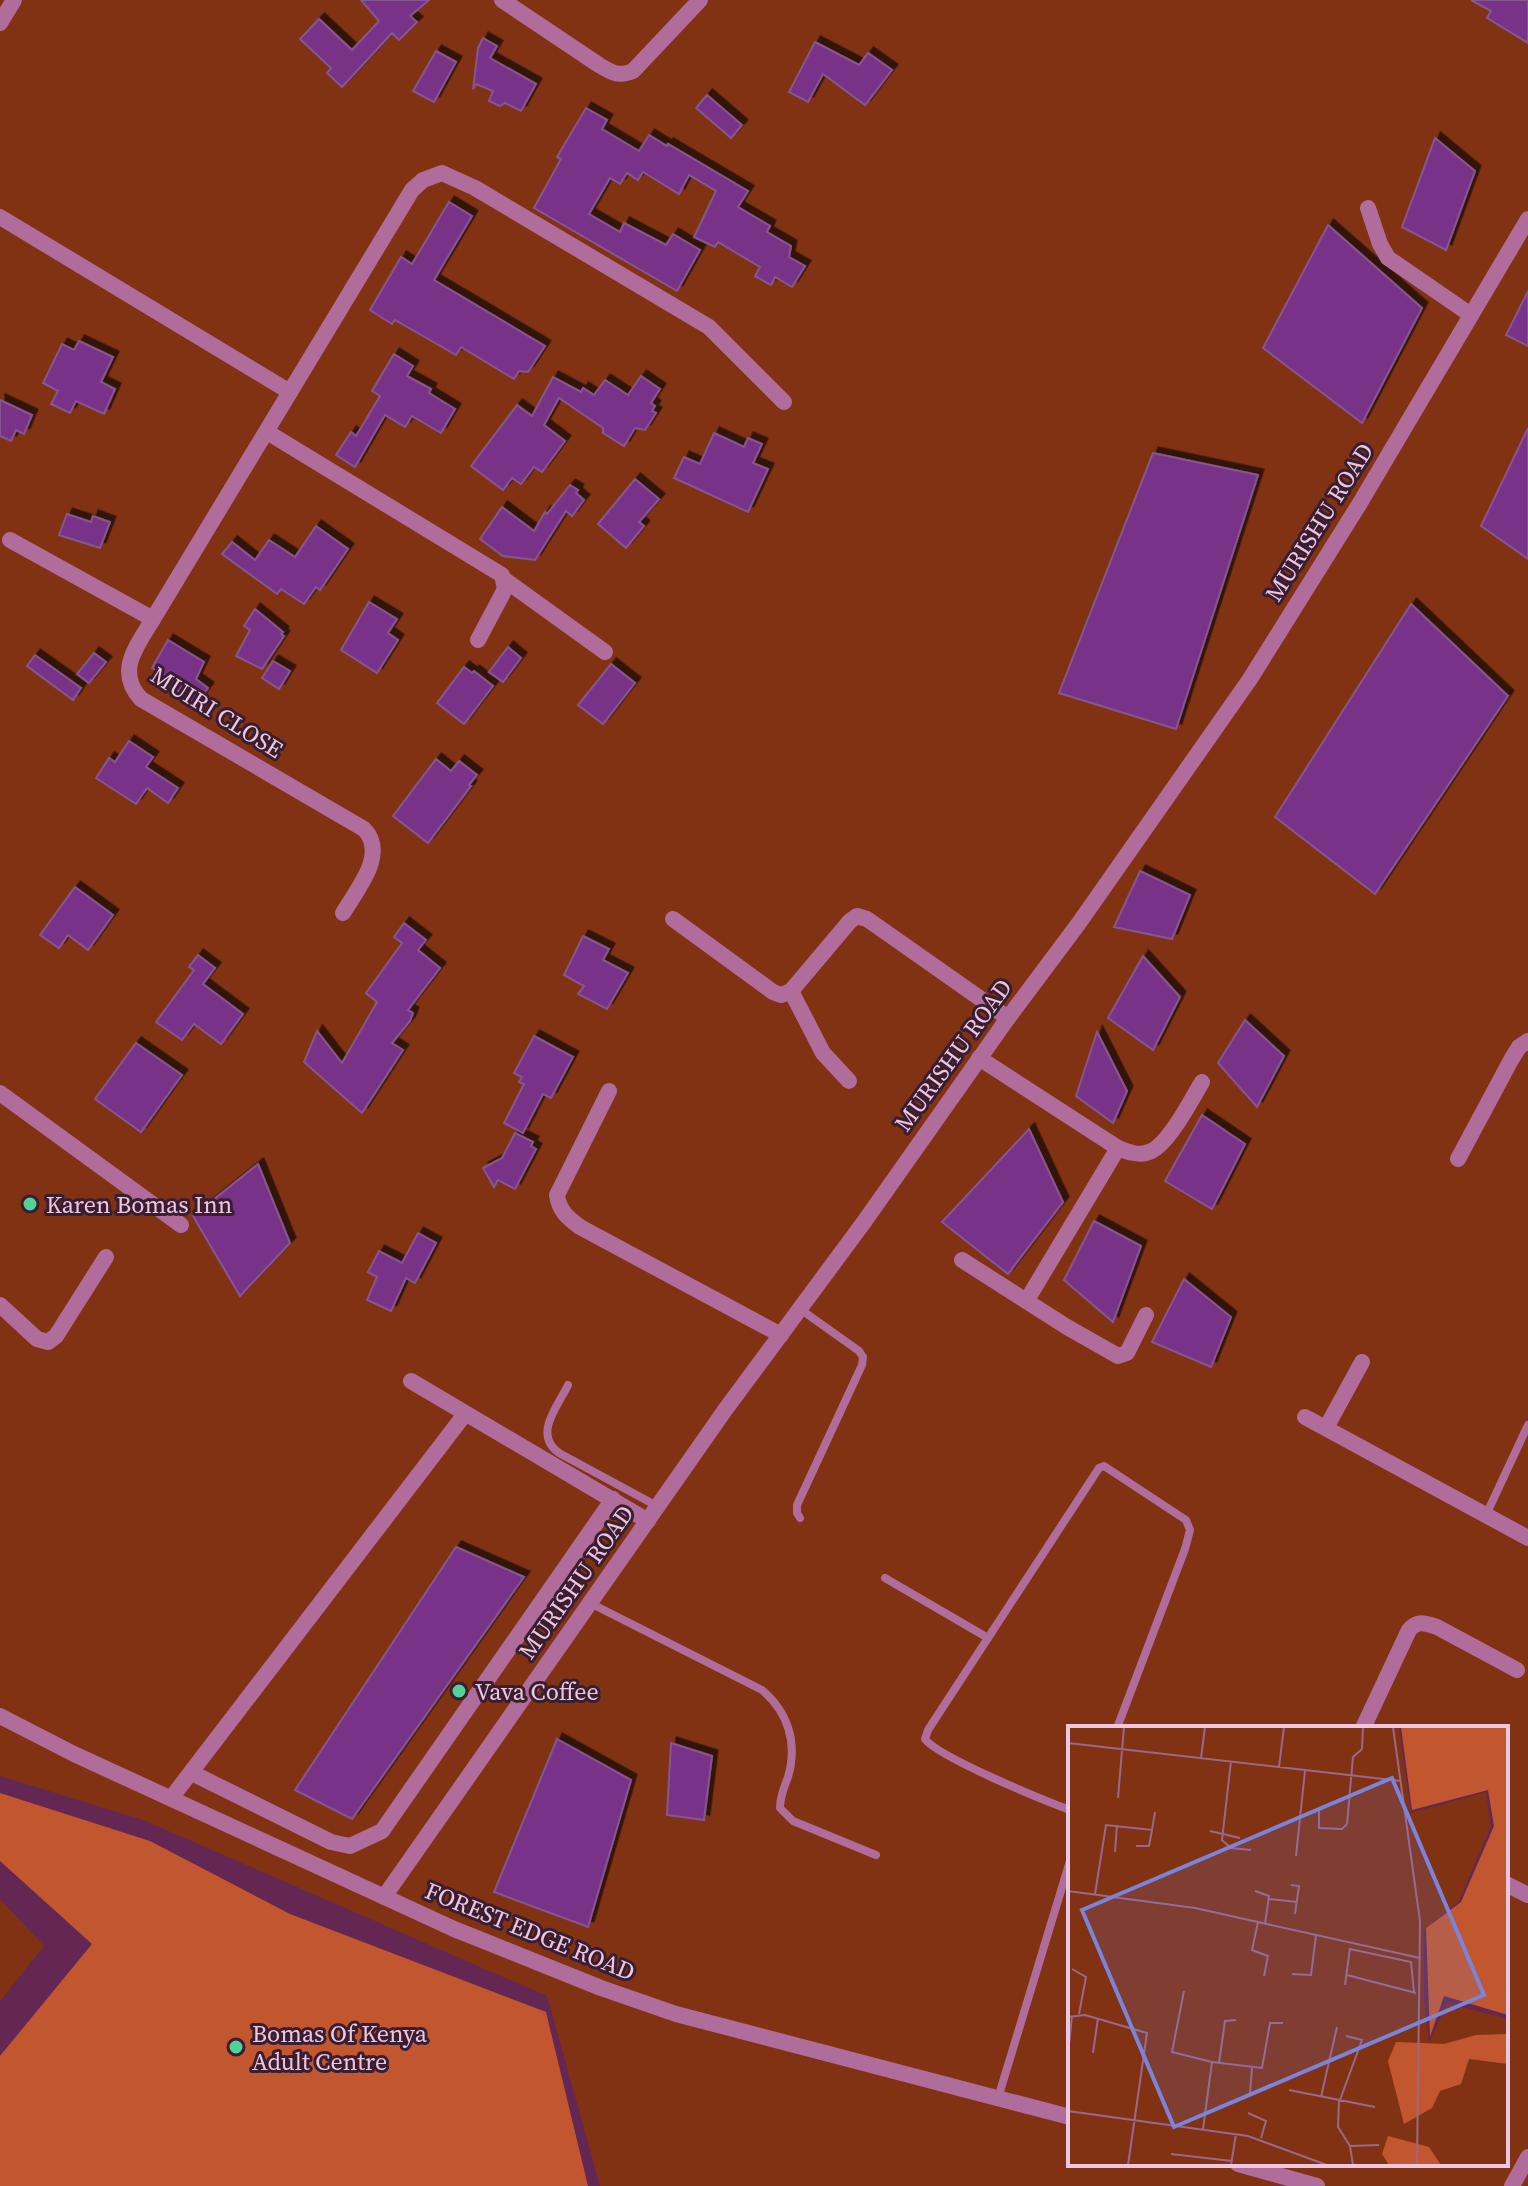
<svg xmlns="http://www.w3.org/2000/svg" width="1528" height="2186" viewBox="0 0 1528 2186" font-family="'Source Serif 4',serif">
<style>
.green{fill:#803213;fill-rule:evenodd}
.forest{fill:#c2572f}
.building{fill:#783387;stroke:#865691;stroke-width:2;filter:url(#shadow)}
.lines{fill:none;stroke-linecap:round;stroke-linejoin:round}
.lane{stroke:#b06c9a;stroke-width:8}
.street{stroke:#b06c9a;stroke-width:16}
.poi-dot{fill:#51d397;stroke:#391d30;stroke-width:3}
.labels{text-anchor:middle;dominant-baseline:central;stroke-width:6;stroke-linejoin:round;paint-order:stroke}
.street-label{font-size:24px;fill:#edc7df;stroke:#391d30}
.poi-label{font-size:24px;fill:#edc7df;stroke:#391d30;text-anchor:start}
.inset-road{fill:none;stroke:#9b678b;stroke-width:2}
.view{fill:#7b84db;fill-opacity:0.15;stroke:#7b84db;stroke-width:4}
.inset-edge{fill:none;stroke:#edc7df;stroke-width:4}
</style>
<defs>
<filter id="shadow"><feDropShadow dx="5.5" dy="-5.5" stdDeviation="0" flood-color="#0009"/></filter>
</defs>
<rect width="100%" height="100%" fill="#642753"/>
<g class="green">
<path d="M0,0H1528V2186H600L547,1996L143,1820L0,1776ZM1070,1728H1506V2164H1070Z"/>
<polygon points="0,1899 44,1946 0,2001"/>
</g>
<polygon class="forest" points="0,1793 150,1841 290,1914 546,2012 588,2186 0,2186 0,2056 92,1944 0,1861"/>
<g class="building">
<polygon points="361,0 429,0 410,16 417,22 399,40 392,33 342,87 327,73 331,68 300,39 319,19 352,50 379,21"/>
<polygon points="1471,0 1528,0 1528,43 1487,18 1491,11"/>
<polygon points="483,38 497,46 490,58 536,84 521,111 505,103 500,106 489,101 493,91 476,84 473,89 478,48"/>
<polygon points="815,42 859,65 868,53 892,70 865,105 823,74 808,102 789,92"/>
<polygon points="436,51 456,62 434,102 413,91"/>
<polygon points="707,95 742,125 731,138 696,108"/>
<polygon points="586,108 607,120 602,129 639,151 649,135 667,146 668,144 748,191 738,207 770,226 767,232 791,246 789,257 805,266 792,287 775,277 771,285 755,276 760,267 718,242 715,247 694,237 716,191 689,175 679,194 643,172 638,180 627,173 620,184 610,178 589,214 620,232 624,223 666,245 673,234 700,250 677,291 534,208 561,159 557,157"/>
<polygon points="1435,138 1475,171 1446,250 1402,227"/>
<polygon points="449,202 472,216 434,280 545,346 528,372 519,371 514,379 461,347 456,355 395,320 392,324 370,310 401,257 412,264"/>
<polygon points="1328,225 1422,308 1362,423 1263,348"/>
<polygon points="1528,291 1528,346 1506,335"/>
<polygon points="79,341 113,357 101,382 115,389 104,414 76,401 70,413 51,404 58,391 43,383 62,344 74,350"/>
<polygon points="394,354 413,366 407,376 431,389 429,393 455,409 441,433 412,416 405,427 385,415 355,467 336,455 351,432 356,436 380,396 372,391"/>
<polygon points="641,376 660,389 651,403 655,406 652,411 656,413 645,430 635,428 624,446 603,433 603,428 559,398 544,425 565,441 542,472 534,467 521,484 512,478 503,490 471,466 517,405 532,416 553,377 581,392 583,388 594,395 605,380 628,395"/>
<polygon points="0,400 32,415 24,434 16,430 11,441 0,436"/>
<polygon points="1528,428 1528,559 1481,526"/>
<polygon points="714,433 744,447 748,438 762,444 753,463 768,469 748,512 674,478 684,457 700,464"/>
<polygon points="1153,453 1258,475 1176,729 1059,693"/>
<polygon points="635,479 659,499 639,522 644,526 626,548 598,524"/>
<polygon points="570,485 578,490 576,493 584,500 572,516 566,511 535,560 503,556 480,539 502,507 534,531 545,512 547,514"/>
<polygon points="67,514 91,522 93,516 110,522 100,548 59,535"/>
<polygon points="316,526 348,549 320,590 316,587 304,604 281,589 277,594 222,554 232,542 255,560 269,540 295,557"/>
<polygon points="369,602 397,619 388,633 398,640 377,673 341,650"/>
<polygon points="1411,604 1508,696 1375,894 1275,817"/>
<polygon points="255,609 283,632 281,634 284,636 262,669 236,656 250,630 244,626"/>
<polygon points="168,640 204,662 196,679 208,688 196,704 176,689 180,684 152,668"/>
<polygon points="508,647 521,658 503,682 489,672"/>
<polygon points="94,653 106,662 89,683 77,674"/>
<polygon points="35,655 81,688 73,700 27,666"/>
<polygon points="273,661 290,671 279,689 262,678"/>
<polygon points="611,664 635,683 603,724 578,705"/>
<polygon points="464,667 472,673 474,671 493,686 464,724 437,703"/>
<polygon points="129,741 153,757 146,767 178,788 168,803 147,788 136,804 96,778 109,758 115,762"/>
<polygon points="436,759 451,771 459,761 477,775 469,785 471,786 428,843 393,816"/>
<polygon points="1140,871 1190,895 1172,939 1114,927"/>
<polygon points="75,887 113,915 88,950 68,935 59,948 40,935"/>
<polygon points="404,923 426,940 418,950 440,968 408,1010 413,1013 410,1021 392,1043 403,1050 362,1113 304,1062 317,1031 342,1063 377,1002 366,993 402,943 394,937"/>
<polygon points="583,936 609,949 603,960 628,973 607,1009 578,994 584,986 564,975"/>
<polygon points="198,955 215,968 203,984 243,1014 221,1044 194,1024 182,1040 156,1022 194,970 189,967"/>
<polygon points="1143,956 1180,997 1153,1050 1108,1018"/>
<polygon points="1245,1020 1284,1056 1257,1107 1218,1063"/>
<polygon points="1097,1032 1127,1091 1113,1123 1076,1096"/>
<polygon points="534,1036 573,1057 551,1098 543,1094 523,1133 504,1123 524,1084 519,1082 522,1077 514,1073"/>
<polygon points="136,1043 182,1075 141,1132 95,1099"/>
<polygon points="1202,1115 1245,1144 1212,1209 1165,1181"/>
<polygon points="1029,1129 1063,1202 1008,1274 942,1222"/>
<polygon points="515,1133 533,1142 531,1146 536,1149 515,1189 498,1180 494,1187 483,1168 502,1158"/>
<polygon points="258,1164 290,1243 240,1296 193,1216"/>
<polygon points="1094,1221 1141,1246 1113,1322 1064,1280"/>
<polygon points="418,1233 436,1243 415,1283 406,1278 391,1311 367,1300 377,1277 368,1272 379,1251 402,1263"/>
<polygon points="1184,1279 1231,1317 1211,1367 1152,1342"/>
<polygon points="456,1547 524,1577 352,1819 295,1790"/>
<polygon points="557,1739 631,1780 588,1927 494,1892"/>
<polygon points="671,1743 712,1756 704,1820 667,1815"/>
</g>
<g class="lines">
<g class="lane">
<path d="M568,1385C557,1408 533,1434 559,1453L657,1506"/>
<polyline points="1486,1515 1528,1425"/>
<polyline points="800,1518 797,1513 797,1505 862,1365 863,1357 859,1351 800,1309"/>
<path d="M885,1578L988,1638L928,1730L925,1739C938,1757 1043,1800 1070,1810"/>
<path d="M590,1603L762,1690C788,1712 798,1743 788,1777C784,1788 780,1796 780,1808L793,1821L876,1855"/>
<polyline points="988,1638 1099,1468 1104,1466 1186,1520 1190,1530 1185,1549 1117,1728"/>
<polyline points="998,2098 1070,1861"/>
</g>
<g class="street">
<path d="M502,0L599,65C612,73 619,77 633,71L700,0"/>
<polyline points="0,23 14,0"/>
<polyline points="1368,208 1380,244 1388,258 1471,315"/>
<polyline points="0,217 290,392 412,190 423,180 442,173 475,188 709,327 784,402"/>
<path d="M290,392L153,619C137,646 115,671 141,699L364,829C388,854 357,889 343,913"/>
<polyline points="267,432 502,575 505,589 478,640"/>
<polyline points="10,540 153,619"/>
<polyline points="505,580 605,652"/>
<polyline points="673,919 773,992 781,995 791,991 850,921 857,916 867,919 1008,1018"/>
<polyline points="791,991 823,1053 849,1081"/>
<path d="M979,1058L1118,1148C1128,1152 1139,1156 1149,1152C1168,1146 1191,1100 1202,1082"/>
<path d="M609,1091L557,1195C559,1211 568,1218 580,1227L781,1335"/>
<polyline points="0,1093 181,1225"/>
<polyline points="1458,1159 1511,1060 1519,1047 1528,1041"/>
<polyline points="962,1260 1067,1327 1118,1356 1127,1353 1146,1315"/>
<polyline points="1027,1300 1118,1148"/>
<polyline points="0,1305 37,1339 48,1342 56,1336 106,1257"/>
<polyline points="411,1381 648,1521"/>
<polyline points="1305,1417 1528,1538"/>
<polyline points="1326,1428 1362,1362"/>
<polyline points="0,1716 74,1754 454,1929 601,1988 676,2014 1070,2117"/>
<path d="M1363,1728L1409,1630C1418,1620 1425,1623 1437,1627L1517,1670"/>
<polyline points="192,1773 331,1842 350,1846 382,1831 613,1499"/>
<polyline points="172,1797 465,1414"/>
<polyline points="1506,1884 1528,1895"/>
<polyline points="384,1897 725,1410 864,1222 1008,1018 1079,923 1250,679 1360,503 1528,219"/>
<polyline points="1238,2164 1317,2186"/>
<polyline points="1512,2186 1528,2157"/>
</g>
</g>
<g class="poi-dot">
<circle cx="30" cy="1204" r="8"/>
<circle cx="459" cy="1691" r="8"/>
<circle cx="236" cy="2047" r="8"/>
</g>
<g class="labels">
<g class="street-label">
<text transform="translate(1319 522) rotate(-58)">MURISHU ROAD</text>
<text transform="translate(217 712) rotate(32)">MUIRI CLOSE</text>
<text transform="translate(953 1055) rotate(-54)">MURISHU ROAD</text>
<text transform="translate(576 1582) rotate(-55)">MURISHU ROAD</text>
<text transform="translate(530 1931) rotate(22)">FOREST EDGE ROAD</text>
</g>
<g class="poi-label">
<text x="46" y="1204">Karen Bomas Inn</text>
<text x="475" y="1691">Vava Coffee</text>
<text x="252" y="2033">Bomas Of Kenya<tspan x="252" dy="28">Adult Centre</tspan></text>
</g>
</g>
<g transform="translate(1068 1726)">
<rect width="440" height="440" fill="#642753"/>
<path d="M0,1H331L343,87L418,66L423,100L391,175L356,203V271L361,317L379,277L440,293V439H0Z" fill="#803213"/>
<path d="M333,1H440V289L376,270L362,311L358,202L393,176L426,100L420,64L344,84ZM440,308V338L401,333L393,358L372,365L364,382L336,398L320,335L328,316L376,318L408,309ZM320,410L361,421L373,439H321L314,428Z" fill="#c2572f"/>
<path class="inset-road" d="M325,1L352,195L349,439M0,17L333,55M133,32L137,1M163,35L154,114L163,122L183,124M211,41L216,1M50,72L56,1M251,85V102L274,103L279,98L285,31L294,23L295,1M142,105L172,112M68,120H81L84,104M47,126L49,99M228,130L237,45M223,159L231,160L227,188M0,165L127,182L352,232M187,165L201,170L197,198M27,168L38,99L84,104L87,86M201,173L229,176M190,196L184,224L200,230L196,250M282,223L343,236L346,266M4,243L18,251L11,288M224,248L243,249L248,209M279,249L348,267M277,259L282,222M116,265L104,326L144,336L135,403M0,291L17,289L79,307L60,439M25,327L30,292M0,328L4,290M144,336L194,342L202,297H215M151,337L157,295L168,294M221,364L307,381M182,367L184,342M253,371L269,301M271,374L270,401L282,420L285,439M272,374L294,314L278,310M0,385L180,410L259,439M180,387L198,395L193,412M282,420L311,419M103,428L164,435M163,439L168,408"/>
<path class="view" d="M324,52L416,269L106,401L14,184Z"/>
<rect width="440" height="440" class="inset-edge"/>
</g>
</svg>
